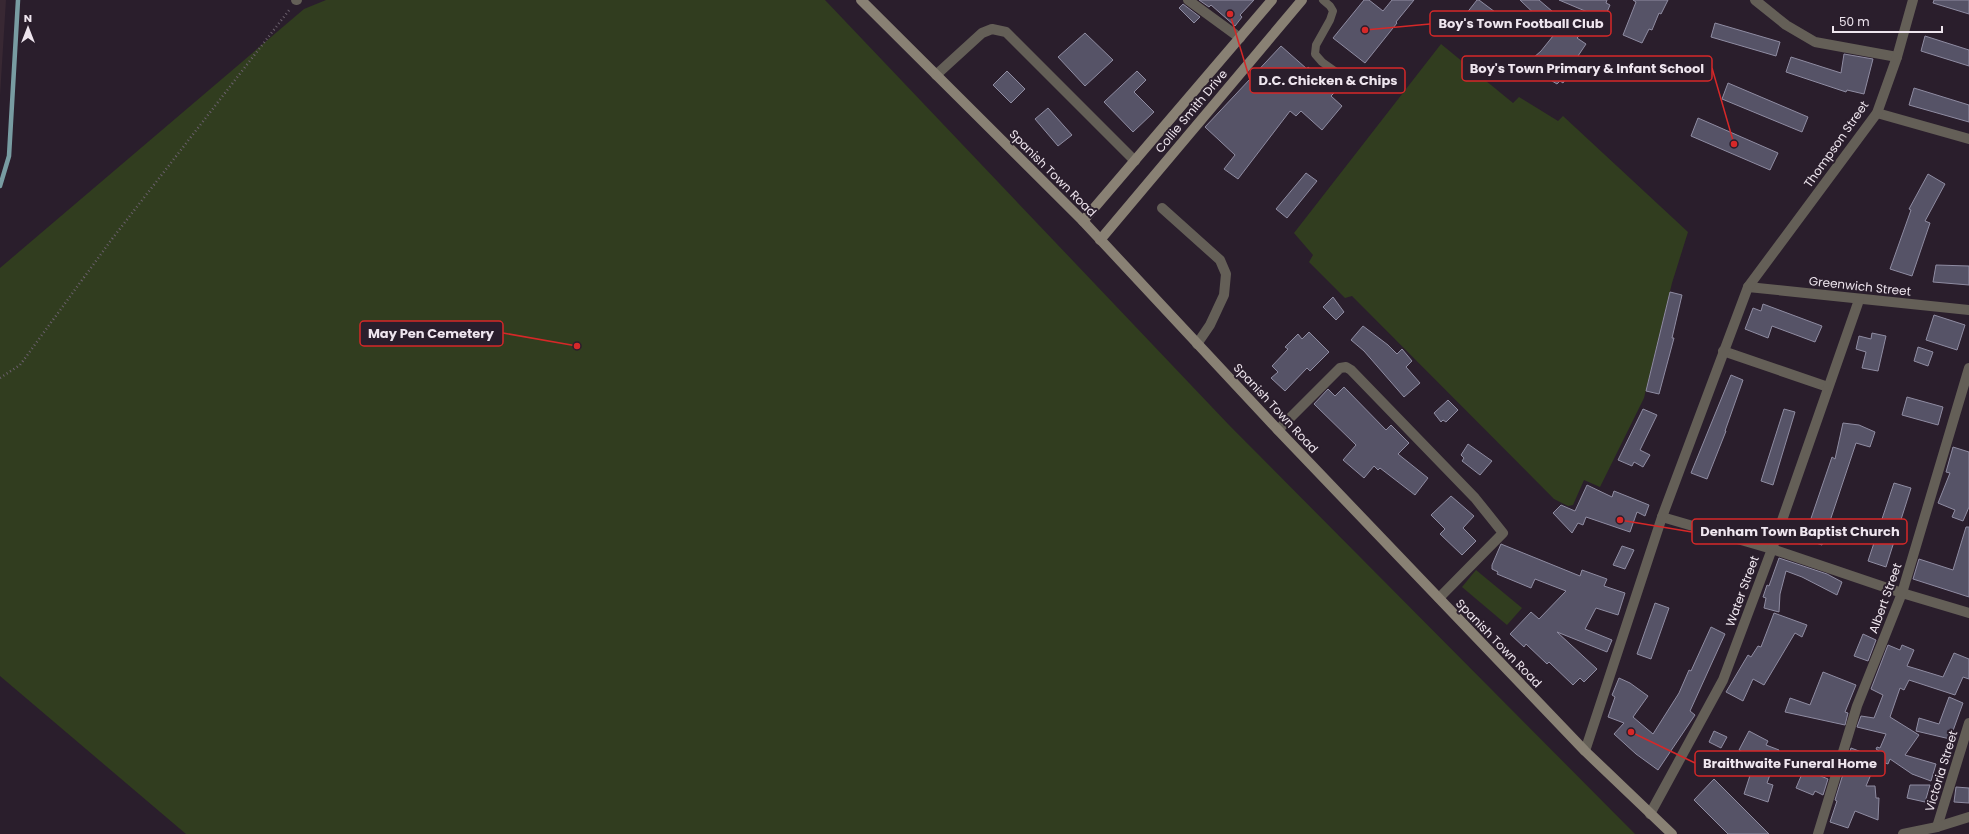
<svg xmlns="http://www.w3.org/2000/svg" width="1969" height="834" viewBox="0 0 1969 834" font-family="Poppins,sans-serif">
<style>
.education{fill:#382833}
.green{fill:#313d1f}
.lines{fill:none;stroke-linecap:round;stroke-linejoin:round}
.stream{stroke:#789ca2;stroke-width:4.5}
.building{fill:#565367;stroke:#8f8ca2}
.path{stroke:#6b606d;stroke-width:2.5;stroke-dasharray:1 3;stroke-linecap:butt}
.lane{stroke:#645f57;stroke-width:8}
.street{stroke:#645f57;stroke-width:10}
.secondary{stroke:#898174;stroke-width:10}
.labels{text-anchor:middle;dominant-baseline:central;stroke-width:4;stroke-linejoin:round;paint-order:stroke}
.street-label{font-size:12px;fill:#eee5ee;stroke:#2a1e2c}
.leader{fill:none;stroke:#d62828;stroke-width:1.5}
.callout-dot{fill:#d62828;stroke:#2a1e2c;stroke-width:1.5}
.callout{fill:#2a1e2c;stroke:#d62828;stroke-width:1.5}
.callout-label{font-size:13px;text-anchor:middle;font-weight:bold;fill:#eee5ee}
</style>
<rect width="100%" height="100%" fill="#2a1e2c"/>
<polygon class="education" points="0,0 6,0 0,96"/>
<g class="green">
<polygon points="326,0 825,0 1229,425 1635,834 186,834 0,676 0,268 304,9"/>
<polygon points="1441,44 1513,103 1519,97 1558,121 1563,116 1688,232 1672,283 1644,398 1600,487 1584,480 1573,505 1568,506 1554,499 1352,296 1345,298 1309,262 1313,255 1294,233"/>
<polygon points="1476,570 1522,608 1507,625 1462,587"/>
</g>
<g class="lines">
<polyline class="stream" points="0,186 9,156 18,0"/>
</g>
<g class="building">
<polygon points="1199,0 1254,0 1240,15 1242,17 1235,26 1211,5 1209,7"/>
<polygon points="1364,0 1369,0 1383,11 1392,0 1414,0 1396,22 1397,23 1365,63 1333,38"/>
<polygon points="1477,0 1479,0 1507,21 1493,35 1476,20 1471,26 1462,19"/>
<polygon points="1520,0 1539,0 1580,35 1577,38 1586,44 1572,65 1574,66 1563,83 1560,81 1557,84 1539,73 1535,76 1524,66 1541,51 1553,36 1544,28 1546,25"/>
<polygon points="1559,0 1607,0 1606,3 1610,5 1604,19"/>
<polygon points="1633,0 1668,0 1661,14 1659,13 1652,30 1649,29 1642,43 1623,35 1636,2"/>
<polygon points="1934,0 1969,0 1969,14 1933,3"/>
<polygon points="1183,4 1200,17 1194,23 1179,8"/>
<polygon points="1715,23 1780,42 1776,56 1711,37"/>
<polygon points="1085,33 1113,60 1085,86 1058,57"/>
<polygon points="1925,36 1969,50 1969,66 1921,51"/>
<polygon points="1281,46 1307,69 1308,67 1336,91 1331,96 1342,106 1322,130 1301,111 1296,116 1290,111 1238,179 1224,169 1235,155 1205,127"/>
<polygon points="1844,54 1873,59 1864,94 1847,90 1846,92 1786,72 1791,57 1841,73"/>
<polygon points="1007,71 1025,89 1011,103 993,85"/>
<polygon points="1137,71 1146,80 1134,92 1154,112 1133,132 1104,102"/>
<polygon points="1728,83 1808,117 1802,132 1722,99"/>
<polygon points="1914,88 1969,105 1969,122 1909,105"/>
<polygon points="1048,108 1072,135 1058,146 1035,119"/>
<polygon points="1698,118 1778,153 1770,170 1691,136"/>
<polygon points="1306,173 1317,181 1287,218 1276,209"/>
<polygon points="1928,174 1945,184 1925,221 1930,223 1912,276 1890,269 1911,210 1909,209"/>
<polygon points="1936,265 1969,266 1969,285 1933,282"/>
<polygon points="1670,292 1682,295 1672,338 1674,338 1659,394 1646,391"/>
<polygon points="1333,297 1344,312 1336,320 1323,307"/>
<polygon points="1763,304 1822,326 1815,342 1772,326 1768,338 1745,329 1753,308 1761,311"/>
<polygon points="1934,315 1965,325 1957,350 1926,340"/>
<polygon points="1363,326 1388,345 1397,354 1402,349 1412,361 1406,367 1420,383 1404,397 1364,351 1351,340"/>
<polygon points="1309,332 1329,352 1310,371 1307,368 1285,391 1271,378 1278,372 1272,366 1288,349 1285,347 1298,334 1302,339"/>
<polygon points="1872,333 1886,336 1878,371 1862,368 1866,352 1856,349 1859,336 1871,339"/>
<polygon points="1918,347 1933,352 1928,366 1914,361"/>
<polygon points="1731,375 1743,380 1725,431 1726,431 1707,479 1691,473"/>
<polygon points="1344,387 1386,430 1391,425 1409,443 1398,454 1428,478 1415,495 1380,468 1378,470 1374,466 1364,478 1343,460 1356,445 1314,404 1328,389 1335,396"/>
<polygon points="1907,397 1943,407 1938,425 1902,415"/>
<polygon points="1448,400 1458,410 1446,422 1443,420 1441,422 1434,413"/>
<polygon points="1643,409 1657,415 1640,450 1650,455 1643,467 1634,462 1632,466 1618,460"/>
<polygon points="1784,409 1795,412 1773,485 1761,481"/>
<polygon points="1843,423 1859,425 1875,432 1870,447 1856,443 1822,545 1804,539 1832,457 1835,459"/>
<polygon points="1468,444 1492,461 1480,475 1462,461 1464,458 1461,455"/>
<polygon points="1953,447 1969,452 1969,507 1963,521 1952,517 1955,510 1938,503 1950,473 1946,472"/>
<polygon points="1894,483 1911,488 1886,567 1868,561"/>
<polygon points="1587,485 1612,497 1614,491 1649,505 1645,516 1637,512 1630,532 1586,517 1583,525 1578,523 1572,533 1553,513 1561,505 1575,511"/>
<polygon points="1451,496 1474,516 1463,528 1476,541 1462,555 1440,534 1445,529 1431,515"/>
<polygon points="1966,527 1969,527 1969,597 1913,579 1919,559 1953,570"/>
<polygon points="1501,544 1580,576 1582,570 1607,579 1604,586 1625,593 1618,615 1596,608 1585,629 1612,640 1607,652 1557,632 1597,669 1584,682 1580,678 1573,685 1549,662 1547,664 1526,644 1524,647 1510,634 1531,612 1539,619 1566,591 1535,579 1531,588 1497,574 1498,572 1492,569 1492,565"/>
<polygon points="1622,546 1634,550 1625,569 1613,565"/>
<polygon points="1779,558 1827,574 1842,582 1837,595 1802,577 1786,571 1780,594 1779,612 1764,608 1766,598 1763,597 1767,585 1769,586"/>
<polygon points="1655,603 1669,608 1651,659 1637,654"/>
<polygon points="1774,613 1807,625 1802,637 1795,633 1764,685 1753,679 1743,701 1726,692 1748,655 1751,657 1758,646 1761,647"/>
<polygon points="1711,627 1725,634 1690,711 1695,715 1658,770 1636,754 1614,734 1624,723 1608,717 1615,697 1612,695 1619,678 1630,683 1648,696 1633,717 1653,734 1679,693 1689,670 1691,671"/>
<polygon points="1863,634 1876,640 1868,661 1854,656"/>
<polygon points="1888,645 1900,650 1902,645 1914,650 1907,666 1943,677 1954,653 1969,659 1969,679 1963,677 1955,695 1909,680 1904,690 1900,688 1890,717 1919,735 1905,755 1936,764 1931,781 1912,774 1890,759 1888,764 1875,759 1879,751 1876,749 1877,747 1880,748 1886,734 1857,727 1861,716 1874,718 1883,695 1871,689"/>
<polygon points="1823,672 1856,685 1845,712 1848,713 1845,725 1785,712 1790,698 1810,705"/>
<polygon points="1949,697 1963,703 1950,739 1916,731 1919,718 1939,724"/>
<polygon points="1714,731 1727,737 1721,748 1709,742"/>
<polygon points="1749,731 1768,741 1766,745 1779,750 1767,783 1773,785 1768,802 1744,794 1753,766 1747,763 1750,756 1739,750"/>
<polygon points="1851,748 1875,757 1875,765 1866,786 1875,786 1876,798 1879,798 1878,820 1855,811 1848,828 1830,822 1837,801 1835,800"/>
<polygon points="1804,769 1828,779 1823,795 1815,791 1813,795 1796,788"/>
<polygon points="1714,779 1769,834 1728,834 1694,800"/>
<polygon points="1910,785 1930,785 1925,802 1907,798"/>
<polygon points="1956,787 1969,788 1969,803 1954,802"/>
</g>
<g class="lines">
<polyline class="path" points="0,378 20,365 112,239 290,9"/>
<polyline class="lane" points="1323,0 1330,6 1333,11 1330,20 1316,45 1315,54 1322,62 1353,84"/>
<g class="street">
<polyline points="296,0 297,0"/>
<polyline points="1188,0 1240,38"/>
<polyline points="1755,0 1786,25 1815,42 1897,57"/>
<polyline points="936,75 982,33 992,29 1006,32 1135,161"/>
<polyline points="1877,113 1969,139"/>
<polyline points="1162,208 1220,260 1226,274 1224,295 1210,325 1197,344"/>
<polyline points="1748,287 1969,310"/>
<polyline points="1723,351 1828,387"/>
<polyline points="1278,430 1340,368 1346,367 1351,370 1475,498 1503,533 1439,598"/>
<polyline points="1662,517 1772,549 1902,593 1969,613"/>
<polyline points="1585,751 1662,517 1748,287 1877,113 1897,57 1913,0"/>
<polyline points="1650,814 1723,680 1772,549 1859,300"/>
<polyline points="1937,827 1969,723"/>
<polyline points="1818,834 1857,706 1902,593 1969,368"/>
<polyline points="1903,834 1937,827 1969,817"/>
</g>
<g class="secondary">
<polyline points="861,0 1083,221 1278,430 1585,751 1672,834"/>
<polyline points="1083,221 1272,0"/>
<polyline points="1100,240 1302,0"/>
</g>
</g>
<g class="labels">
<g class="street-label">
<text transform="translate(1191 111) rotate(-50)">Collie Smith Drive</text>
<text transform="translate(1836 144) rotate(-55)">Thompson Street</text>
<text transform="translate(1053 173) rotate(45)">Spanish Town Road</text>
<text transform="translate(1860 286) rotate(6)">Greenwich Street</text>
<text transform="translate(1276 408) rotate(47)">Spanish Town Road</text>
<text transform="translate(1742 591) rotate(-70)">Water Street</text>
<text transform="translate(1885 598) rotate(-70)">Albert Street</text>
<text transform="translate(1499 643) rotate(46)">Spanish Town Road</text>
<text transform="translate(1941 771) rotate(-73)">Victoria Street</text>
</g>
</g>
<path class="leader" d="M1365 30L1430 24M1734 144L1712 68M1230 14L1250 80M577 346L503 333M1620 520L1692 532M1631 732L1695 763"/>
<g class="callout-dot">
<circle cx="1365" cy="30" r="4"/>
<circle cx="1734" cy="144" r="4"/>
<circle cx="1230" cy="14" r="4"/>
<circle cx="577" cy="346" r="4"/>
<circle cx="1620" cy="520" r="4"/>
<circle cx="1631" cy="732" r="4"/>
</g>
<g class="callout">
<rect x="1430" y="11" width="181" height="25" rx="4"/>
<rect x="1462" y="56" width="250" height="25" rx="4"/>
<rect x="1250" y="68" width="155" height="25" rx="4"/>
<rect x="360" y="321" width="143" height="25" rx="4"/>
<rect x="1692" y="519" width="215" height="25" rx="4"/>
<rect x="1695" y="751" width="190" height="25" rx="4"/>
</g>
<g class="callout-label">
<text x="1521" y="28">Boy's Town Football Club</text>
<text x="1587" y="73">Boy's Town Primary &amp; Infant School</text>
<text x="1328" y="85">D.C. Chicken &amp; Chips</text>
<text x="431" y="338">May Pen Cemetery</text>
<text x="1800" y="536">Denham Town Baptist Church</text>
<text x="1790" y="768">Braithwaite Funeral Home</text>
</g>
<g transform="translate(28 28)" stroke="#2a1e2c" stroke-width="3" paint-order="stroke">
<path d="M0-3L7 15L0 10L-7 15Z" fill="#eee5ee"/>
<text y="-6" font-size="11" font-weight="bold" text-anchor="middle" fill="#eee5ee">N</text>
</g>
<path d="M1833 26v6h109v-6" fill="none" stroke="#eee5ee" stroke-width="2"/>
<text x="1839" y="26" font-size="12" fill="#eee5ee" stroke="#2a1e2c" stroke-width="3" paint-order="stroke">50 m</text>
</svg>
